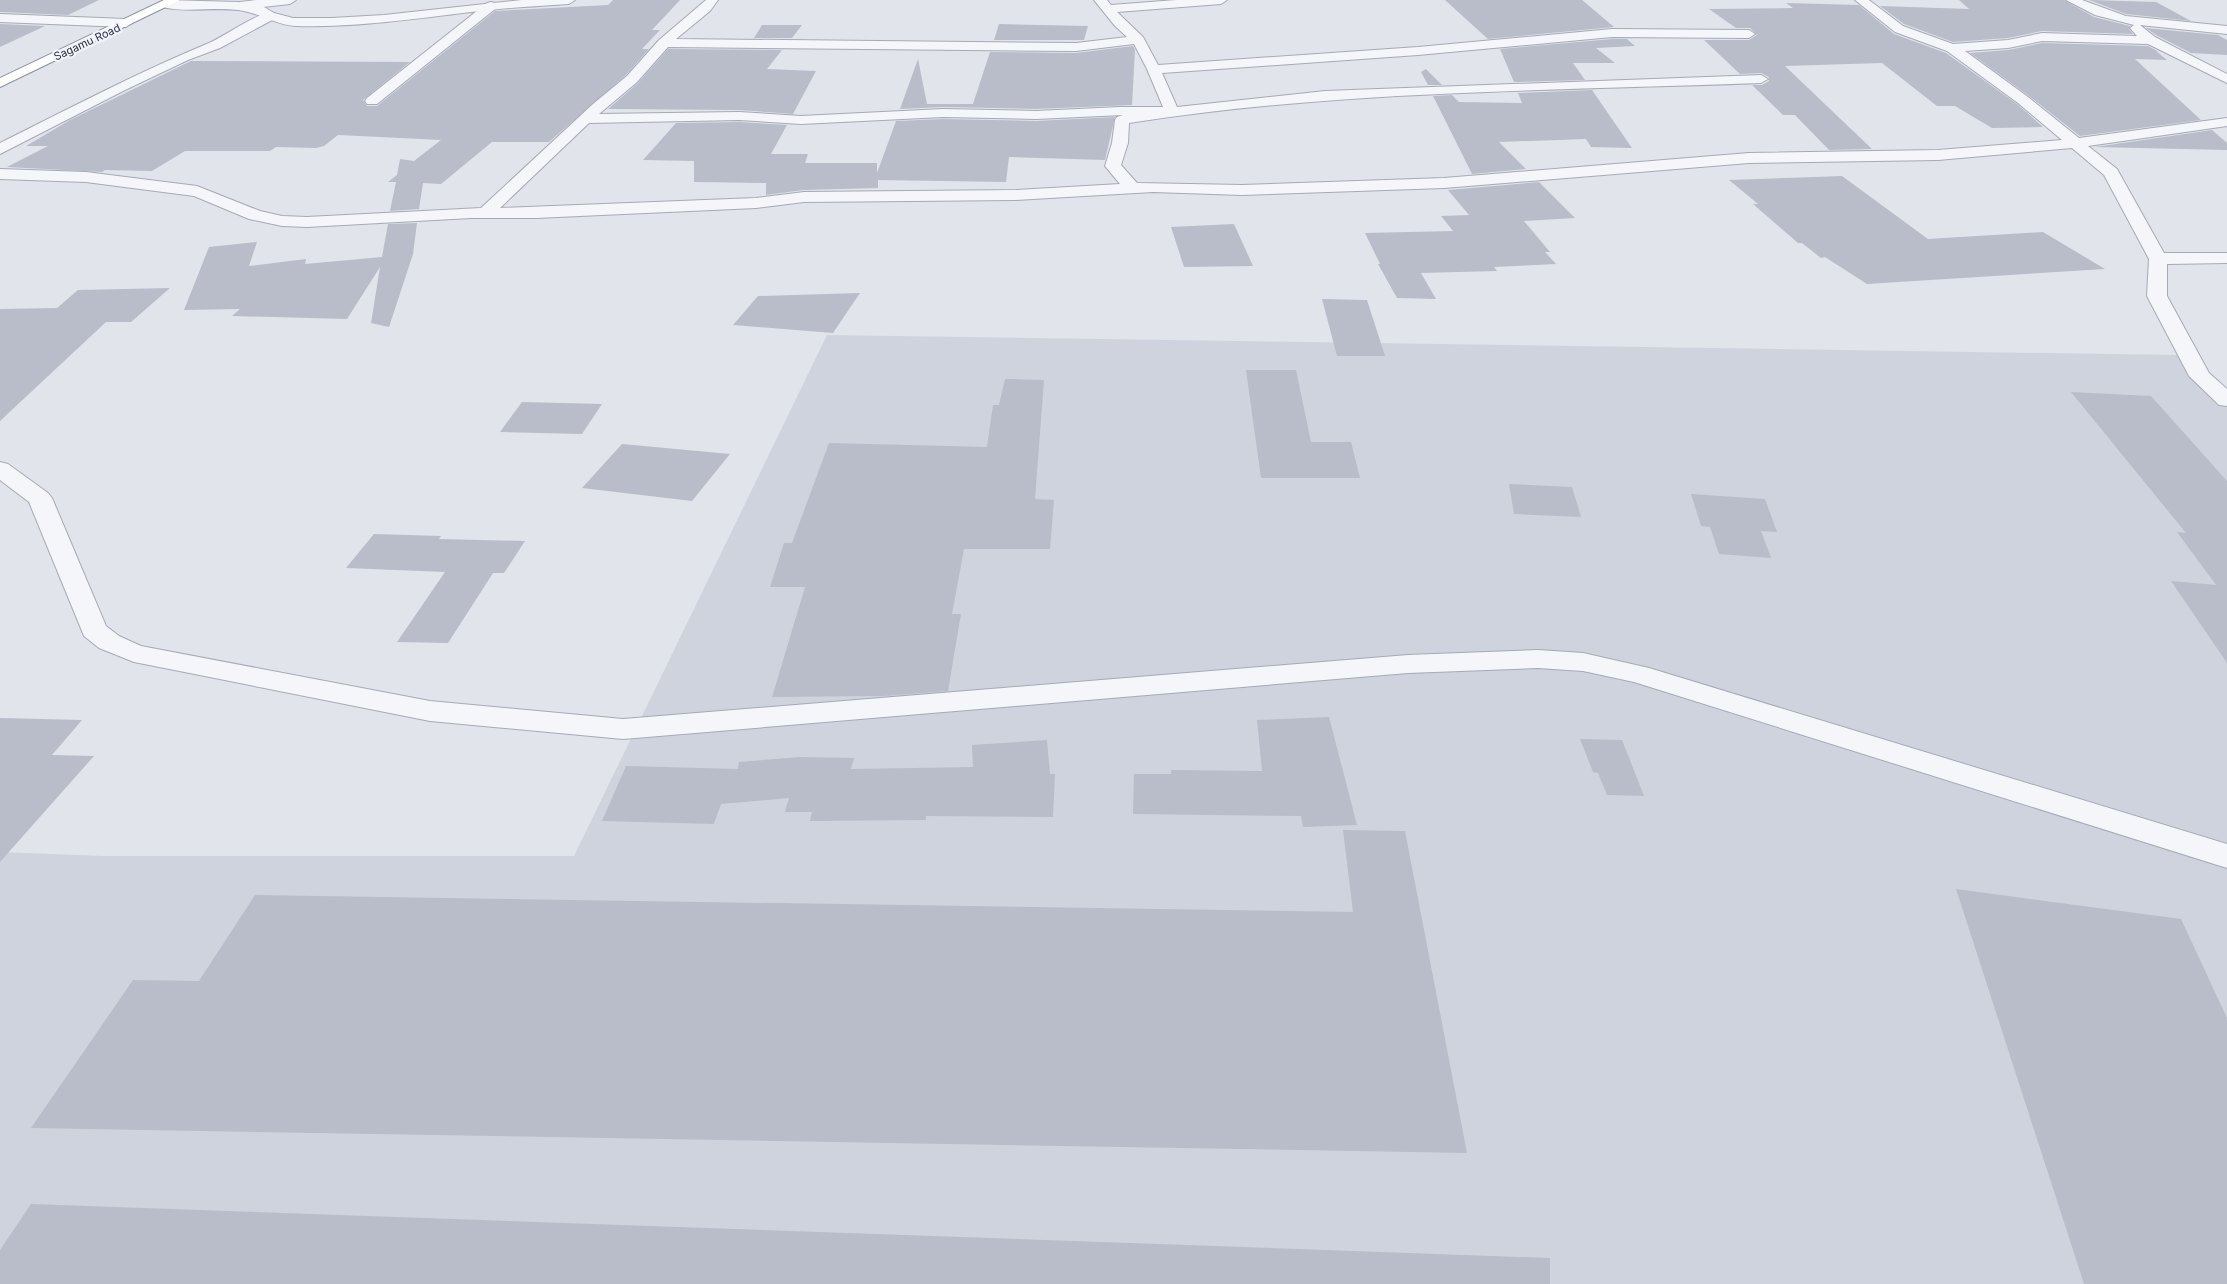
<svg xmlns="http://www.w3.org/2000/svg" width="2227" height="1284" viewBox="0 0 2227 1284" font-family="Inter,sans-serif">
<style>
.built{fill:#cfd3dd}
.building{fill:#b8bdc9}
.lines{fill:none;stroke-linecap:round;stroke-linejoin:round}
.minor-casing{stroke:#a6aab6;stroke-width:2}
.tertiary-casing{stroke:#a6aab6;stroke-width:2}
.trunk-casing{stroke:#8790a3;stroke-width:2}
.minor{fill:#f4f6f9;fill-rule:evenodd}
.tertiary{fill:#f4f6f9;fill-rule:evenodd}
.trunk{fill:#fff;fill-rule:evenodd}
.labels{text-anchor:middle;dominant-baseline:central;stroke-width:4.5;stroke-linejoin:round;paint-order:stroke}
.far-street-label{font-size:11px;fill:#283044;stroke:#f1f3f8}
</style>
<rect width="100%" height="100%" fill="#e1e4eb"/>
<polygon class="built" points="827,335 2177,355 2227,394 2227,1284 0,1284 0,852 103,856 574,856"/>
<g class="building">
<polygon points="0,0 99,0 68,15 0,12"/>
<polygon points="613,0 680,0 652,30 660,30 642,49 649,49 626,75 549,142 492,142 441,184 423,183 419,209 390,211 396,182 388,182 397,175 400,159 414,161 441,140 338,135 324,146 316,148 276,147 270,151 185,151 152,171 105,170 102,172 7,167 48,146 26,146 70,120 191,61 410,62 363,100 367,106 377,106 495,11 608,5"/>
<polygon points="1445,0 1582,0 1614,27 1488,39"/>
<polygon points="1959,0 2064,0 2094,17 2130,26 2129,29 2133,34 2042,31 2008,38 1953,42 1904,24 1880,6 1969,9"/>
<polygon points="2089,0 2156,2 2191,21 2126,14"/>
<polygon points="1786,3 1859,5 1894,34 1946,53 2017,104 2043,127 1992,128 1955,106 1937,106 1882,63 1785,66 1872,149 1829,150 1795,115 1783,115 1752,85 1762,85 1769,81 1769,77 1761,73 1740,74 1704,40 1749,40 1757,35 1750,28 1736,28 1709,9 1793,8"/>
<polygon points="0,24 45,26 0,47"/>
<polygon points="999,24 1088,26 1084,40 994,40"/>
<polygon points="762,25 802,25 792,38 754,38"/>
<polygon points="2146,28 2218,35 2227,40 2227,55 2191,53 2156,35"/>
<polygon points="1612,39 1627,39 1635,46 1596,48 1615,63 1573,63 1585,80 1514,82 1500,49"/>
<polygon points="2042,43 2148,46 2159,52 2156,51 2167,60 2135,59 2201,120 2080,136 2029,96 1970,53 2008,50"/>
<polygon points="1133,46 1135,50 1132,105 1036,109 943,107 900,109 918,59 927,104 973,104 990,52 1076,53"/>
<polygon points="668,49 782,50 767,69 816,71 793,114 739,110 608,109 638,83"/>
<polygon points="1426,69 1442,85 1428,85 1421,72"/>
<polygon points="1592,90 1632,148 1591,147 1586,139 1499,142 1526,169 1472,174 1433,96 1452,95 1459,102 1522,103 1518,93"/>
<polygon points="1115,117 1105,160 1009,157 1006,182 878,180 878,188 804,190 766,195 766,183 694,182 694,161 643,160 676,123 739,122 787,125 771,154 808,154 805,163 877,163 877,173 896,121 943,119 1036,121"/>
<polygon points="2212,130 2227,143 2227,150 2095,147"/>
<polygon points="1842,176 1928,239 2043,232 2105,269 1867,284 1825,257 1821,258 1802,243 1798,243 1753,204 1758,204 1729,180"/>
<polygon points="1539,182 1575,218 1524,221 1550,252 1545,252 1556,264 1494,267 1497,271 1421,273 1436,299 1397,298 1378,264 1380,264 1365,233 1453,231 1441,216 1469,215 1448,190"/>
<polygon points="417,223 413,254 389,327 371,323 380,267 347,319 232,316 240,309 184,310 209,247 257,242 249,266 306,259 305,264 382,257 388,224"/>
<polygon points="1234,224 1253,266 1184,267 1171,227"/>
<polygon points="170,288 131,322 106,322 0,421 0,309 57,308 78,290"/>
<polygon points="860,293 833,333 733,325 758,296"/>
<polygon points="1322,299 1367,300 1385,356 1337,356"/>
<polygon points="1246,370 1296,370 1311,442 1351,442 1360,478 1261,478"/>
<polygon points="1005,379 1044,380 1035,499 1054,500 1050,549 964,549 952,614 961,614 948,691 884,696 772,697 805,587 770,587 784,543 792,543 829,443 987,447 993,405 999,405"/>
<polygon points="2071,392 2151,396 2227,481 2227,663 2171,581 2216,585 2177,532 2186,533"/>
<polygon points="522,402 602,404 582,434 500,432"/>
<polygon points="622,444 730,454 692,501 582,488"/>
<polygon points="1509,484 1572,487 1581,517 1514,514"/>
<polygon points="1691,494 1765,499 1777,532 1761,531 1771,558 1719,554 1710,527 1701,526"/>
<polygon points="374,534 441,536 439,539 525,541 504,573 493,573 448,643 397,642 445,572 346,568"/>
<polygon points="1329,717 1357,825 1303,827 1301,816 1133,814 1134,774 1171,774 1171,770 1262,771 1257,720"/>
<polygon points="0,718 82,720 52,755 94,756 0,862"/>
<polygon points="1580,739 1622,740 1644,796 1607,795 1598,773 1593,772"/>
<polygon points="1047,740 1050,774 1055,774 1053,817 926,816 926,820 810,821 812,812 785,812 789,798 721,804 714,824 602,821 626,766 738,769 739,762 800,757 854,758 851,769 973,767 972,745"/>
<polygon points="1343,830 1405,831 1467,1153 31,1128 133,980 199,981 255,895 1353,912"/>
<polygon points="1956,889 2181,919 2227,1018 2227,1284 2084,1284"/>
<polygon points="31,1204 1550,1258 1550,1284 0,1284 0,1250"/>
</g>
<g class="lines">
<g class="minor-casing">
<g id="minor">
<polygon points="257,0 296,0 290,4 244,9 238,5 240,2"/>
<path d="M706,0H718L710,11L676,39L1076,43L1127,37L1115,26L1094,0H1107L1111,5L1176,0H1227L1221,4L1117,12L1143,37L1158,65L1418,47L1612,29L1749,30L1755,34L1749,38L1612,37L1418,55L1162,73L1177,107L1325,91L1761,75L1768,79L1761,83C1550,91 1338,90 1129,123L1128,143L1121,165L1137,183L1242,185L1444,178L1749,153L1938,150L2062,140L2018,103L1947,51L1895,32L1855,0H1869L1903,26L1953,44L2008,40L2042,33L2137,36L2130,28L2134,25L2095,15L2066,0H2082L2126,16L2227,26V34L2140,25L2155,37L2227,74V83L2148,44L2042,41L2008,48L1965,51L2028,97L2079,138L2227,118V126L2088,146L2117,169L2164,253H2227V263L2167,264V296L2209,373L2227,389V406L2219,405L2189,376L2147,296L2149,259L2104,175L2072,148L1938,160L1749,163L1444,188L1242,195L1153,192L1016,200L804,202L756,208L536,218H471L307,227L282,226L249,219L194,196L86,182L0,179V169L86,172L197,186L260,211L282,216L307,217L481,208L593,104L627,76L659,40ZM1134,44L1147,69L1163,107H1120L1036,111L943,109L801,116L739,112L599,114L637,82L668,47L1076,51ZM1123,115L1117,117L1115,120L1112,143L1105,166L1120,184L1016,190L804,192L756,198L500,208L589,123L739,120L801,124L943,117L1036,119Z"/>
<polygon points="491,2 495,3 497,6 495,9 377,104 367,104 365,101 367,98 487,3"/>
<path d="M270,12L274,13L276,16L274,19L220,48L188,60L125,90L0,154V143C70,108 137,73 209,43C229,34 248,18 270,12Z"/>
<polygon points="0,14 126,19 132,23 126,27 0,22"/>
<polygon points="0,462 8,464 48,493 52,498 106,626 119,636 141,646 430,701 623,719 1408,655 1538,650 1583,653 1649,668 2227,844 2227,868 1634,682 1583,671 1538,668 1408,673 623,739 430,721 134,662 99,648 84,636 29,502 0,480"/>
</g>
</g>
<g class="tertiary-casing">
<path id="tertiary" d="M166,0L238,2L264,7L274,13L293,18H332L384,15L522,0H575L569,4C542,6 516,7 489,10C425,17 361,28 296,26C275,25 258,12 238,10C213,7 186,13 162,7L160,4L162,1Z"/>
</g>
<g class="trunk-casing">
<polygon id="trunk" points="164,0 180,0 0,87 0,78"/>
</g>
<use href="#minor" class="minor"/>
<use href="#tertiary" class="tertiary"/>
<use href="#trunk" class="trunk"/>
</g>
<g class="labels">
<g class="far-street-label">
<text transform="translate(87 42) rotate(-25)">Sagamu Road</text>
</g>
</g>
</svg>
